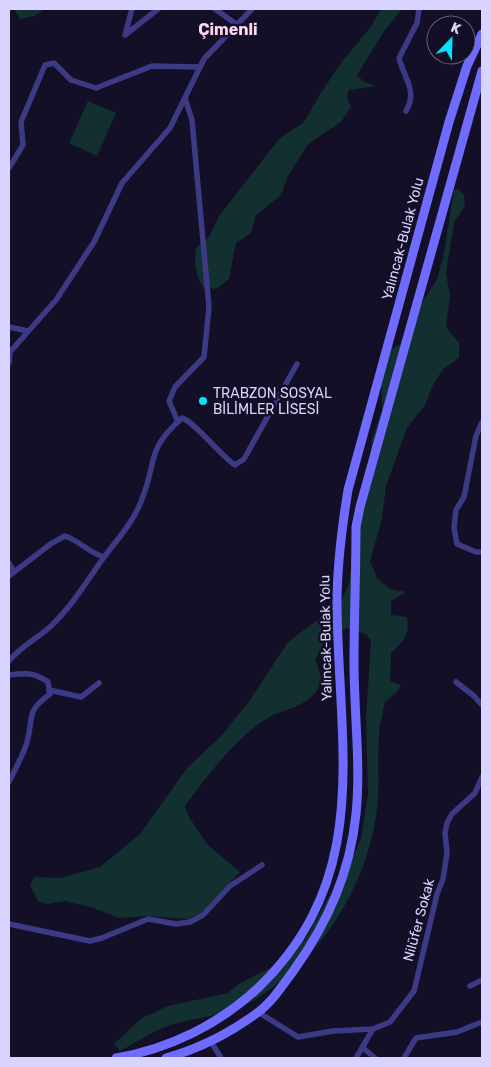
<svg xmlns="http://www.w3.org/2000/svg" width="491" height="1067" viewBox="0 0 491 1067" font-family="Rubik,sans-serif">
<style>
.green{fill:#12302f}
.lines{fill:none;stroke-linecap:round;stroke-linejoin:round}
.minor{stroke:#3d3a85;stroke-width:5.5}
.secondary{stroke:#6f6bff;stroke-width:9}
.poi-dot{fill:#00e5ff;stroke:#130f26;stroke-width:2}
.labels{text-anchor:middle;dominant-baseline:central;stroke-width:5;stroke-linejoin:round;paint-order:stroke}
.street-label{font-size:14px;fill:#d9d4ff;stroke:#130f26}
.poi-label{font-size:14px;fill:#d9d4ff;stroke:#130f26;text-anchor:start}
.quarter-label{font-size:16px;font-weight:bold;fill:#ffd6f0;stroke:#130f26}
</style>
<rect width="100%" height="100%" fill="#130f26"/>
<g class="green">
<polygon points="14,9 45,9 34,16 20,19"/>
<path d="M381,9H402L385,30L357,75L364,82L377,86L349,90L347,97L351,107L341,122L308,144L287,178L281,195L256,215L251,233L236,243L229,279L216,289L203,287C195,274 194,263 196,248L209,237L219,216L279,139L304,122L320,94L344,59L370,28Z"/>
<polygon points="88,101 116,113 97,156 69,143"/>
<path d="M457,189L464,194L465,205L454,223L446,273L450,296L446,327L459,343V358L443,369L433,385L425,405L407,428L386,486L382,519L370,561L377,578L390,589L406,592L391,601V615L407,617C410,635 404,641 391,653L390,681L401,685L397,692L385,702C383,713 379,725 379,736C377,760 380,784 377,808C368,887 319,962 251,1002C228,1015 199,1017 174,1024C154,1030 138,1042 120,1051L114,1044L142,1018L168,1006L228,993L239,984L270,968L305,940L329,896L347,871L361,838L368,794L366,719L371,640L366,634L347,628L326,639L315,660C319,669 324,680 318,689C305,709 283,708 266,719C236,738 206,777 185,806L189,817L207,844L240,872L201,913L188,919L149,916L119,918L91,907L65,901L47,904L38,901L30,885L35,877L60,878L100,867L140,834L187,768L222,735L250,700L288,642L340,603L349,584L358,514L366,489L372,438L382,412L381,367L388,350L408,341L422,303L437,279L443,258L454,190Z"/>
</g>
<g class="lines">
<g class="minor">
<polyline points="132,9 125,35 158,9"/>
<polyline points="215,9 236,24"/>
<path d="M406,111C418,91 404,78 399,58L417,23L419,9"/>
<polyline points="9,168 23,145 21,122 45,65 54,63 71,80 96,88 152,66 199,67"/>
<polyline points="9,327 28,331"/>
<polyline points="9,363 10,352 56,300 94,242 122,183 170,128 204,59 252,9"/>
<polyline points="178,422 169,401 175,387 204,357 209,307 192,120 185,98"/>
<polyline points="482,422 476,436 464,497 456,510 454,528 457,544 476,552 482,552"/>
<polyline points="9,563 14,572 9,576"/>
<path d="M14,572L52,543L65,536C80,541 89,553 104,557C118,539 134,521 142,499C158,459 145,451 182,418C195,422 220,455 235,465L244,459L297,364"/>
<path d="M9,661C21,646 37,639 51,626C72,606 87,581 104,557"/>
<path d="M9,675C25,673 34,672 48,682L50,694C25,712 34,717 27,742C23,756 15,769 9,782"/>
<polyline points="456,682 474,696 482,705"/>
<polyline points="49,690 81,697 99,683"/>
<polyline points="9,924 90,941 102,938 148,919 176,924 190,922 203,915 230,886 262,865"/>
<polyline points="470,986 482,980"/>
<polyline points="258,1012 298,1037 333,1031 373,1029"/>
<polyline points="210,1040 221,1058"/>
<polyline points="363,1048 375,1058"/>
<polyline points="356,1058 373,1029 390,1022 414,991 437,894 443,879 447,853 445,833 447,823 452,814 475,793 482,777"/>
<polyline points="404,1058 416,1038 457,1032 482,1022"/>
</g>
<g class="secondary">
<path d="M116,1058C169,1049 220,1024 259,987C374,876 338,745 337,603C337,565 342,527 348,490L449,122L467,66L482,34"/>
<path d="M166,1058C198,1049 230,1033 257,1013C272,1002 283,985 294,970C328,922 350,873 356,814C361,765 354,713 354,663C354,618 356,573 356,527L360,507L482,71"/>
</g>
</g>
<circle class="poi-dot" cx="203" cy="401" r="5"/>
<g class="labels">
<g class="street-label">
<text transform="translate(403 239) rotate(-75)">Yalıncak-Bulak Yolu</text>
<text transform="translate(326 638) rotate(-91)">Yalıncak-Bulak Yolu</text>
<text transform="translate(419 920) rotate(-75)">Nilüfer Sokak</text>
</g>
<g class="poi-label">
<text x="213" y="393">TRABZON SOSYAL<tspan x="213" dy="16">BİLİMLER LİSESİ</tspan></text>
</g>
<g class="quarter-label">
<text x="228" y="29">Çimenli</text>
</g>
</g>
<rect width="491" height="1067" fill="none" stroke="#d9d4ff" stroke-width="20"/>
<g transform="translate(451 40) rotate(23)"><circle r="24" fill="#130f26" stroke="#625e7d"/>
<path d="M0-4L9 19L0 12L-9 19Z" fill="#00e5ff"/>
<text y="-8" font-size="14" font-weight="bold" text-anchor="middle" fill="#d9d4ff">K</text>
</g>
</svg>
